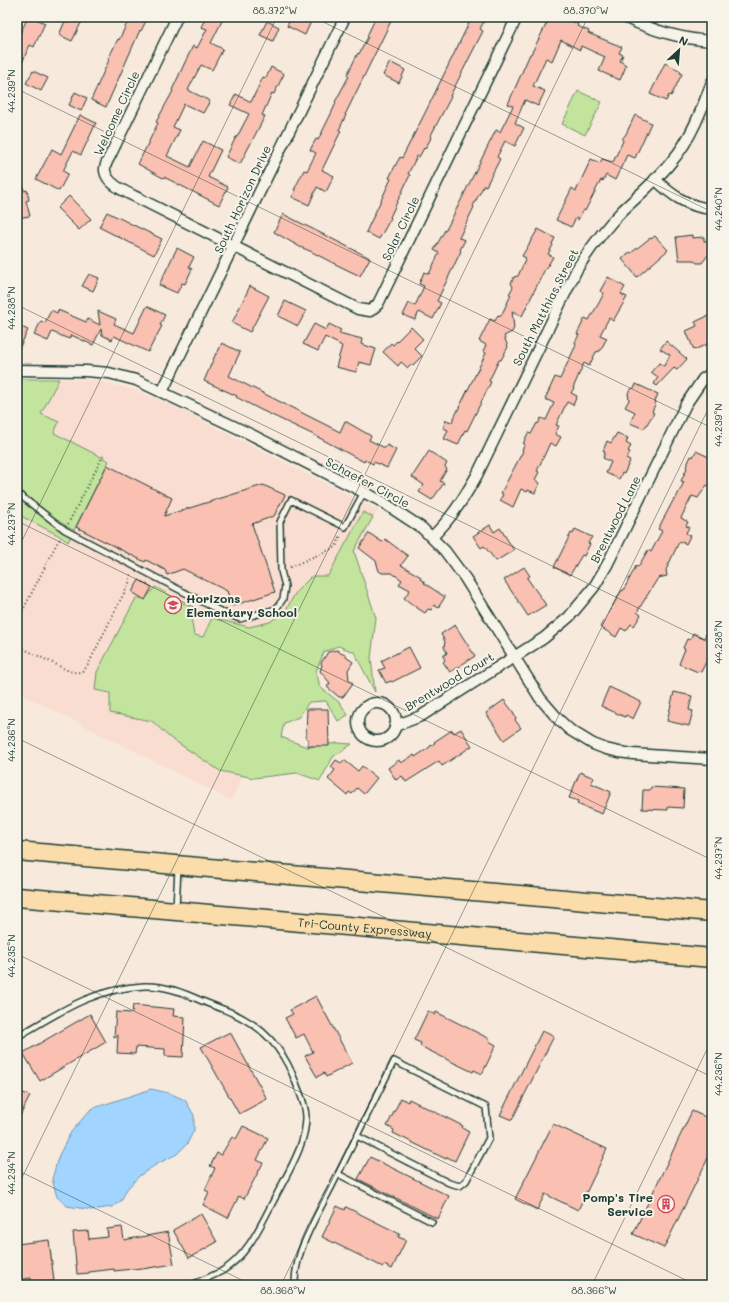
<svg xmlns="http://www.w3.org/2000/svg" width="729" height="1302" viewBox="0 0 729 1302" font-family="Mali,sans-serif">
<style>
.built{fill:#f9ddd0}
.green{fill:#c2e49d;stroke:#709068}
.water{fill:#a1d4ff;stroke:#6d98ae}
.building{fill:#fac0b2;stroke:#1f3d34}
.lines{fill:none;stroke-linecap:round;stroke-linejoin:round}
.lane-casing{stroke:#1f3d34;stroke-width:8}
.street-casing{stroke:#1f3d34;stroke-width:13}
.highway-casing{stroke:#1f3d34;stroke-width:21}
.path{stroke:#1f3d34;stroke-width:2;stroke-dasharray:1 3;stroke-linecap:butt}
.lane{stroke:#f7f3e8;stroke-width:5}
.street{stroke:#f7f3e8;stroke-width:10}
.highway{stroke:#fbddab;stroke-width:18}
.ticks{fill:none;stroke:#1f3d34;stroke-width:1;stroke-opacity:0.45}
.labels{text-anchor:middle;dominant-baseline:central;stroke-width:4;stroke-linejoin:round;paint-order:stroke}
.street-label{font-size:12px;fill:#1f3d34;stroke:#f7f3e8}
.poi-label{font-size:12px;font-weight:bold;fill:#1f3d34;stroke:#f7f3e8;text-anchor:start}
.neatline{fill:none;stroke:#1f3d34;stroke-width:1.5}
.ticks-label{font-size:10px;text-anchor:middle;fill:#1f3d34}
</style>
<rect width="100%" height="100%" fill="#f8e9dd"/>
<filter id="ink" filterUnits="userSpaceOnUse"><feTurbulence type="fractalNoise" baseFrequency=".025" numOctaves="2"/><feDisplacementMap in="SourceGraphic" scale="8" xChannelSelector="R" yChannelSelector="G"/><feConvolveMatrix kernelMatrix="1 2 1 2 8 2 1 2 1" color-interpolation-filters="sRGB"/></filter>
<g filter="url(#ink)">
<polygon class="built" points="59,379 74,379 99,381 134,390 169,404 378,510 231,800 17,692 17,462"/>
<g class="green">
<polygon points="578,91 602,102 585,135 562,124"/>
<polygon points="17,379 59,379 41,414 59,422 54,433 109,461 68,542 58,535 17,514"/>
<polygon points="363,512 373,517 354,551 376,618 371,658 375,692 354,652 338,646 324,652 316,671 320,687 340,703 348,715 338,721 326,701 309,702 299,717 284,723 281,737 307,747 338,743 352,744 333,757 320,781 297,773 254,778 220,771 169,737 152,721 110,713 110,693 95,690 97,672 136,598 146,598 155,587 189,606 194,635 203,637 212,618 249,627 270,622 286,610 296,592 312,576 328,576"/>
</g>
<polygon class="water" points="151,1089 169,1093 185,1100 194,1115 194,1130 187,1144 177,1154 157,1164 139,1176 127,1189 121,1201 112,1207 92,1210 67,1206 57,1197 52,1179 59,1155 71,1132 91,1109"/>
<g class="building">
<polygon points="28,17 32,17 45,23 34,47 30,45 17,74 17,40"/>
<polygon points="72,17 84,17 72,41 59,35 65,21 69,23"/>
<polygon points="130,17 148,17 141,31 140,30 106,107 91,100 109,60 108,59 118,39 119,40"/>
<polygon points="206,17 224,17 211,43 223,49 212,70 201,65 188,90 210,101 203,113 184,104 173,127 180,130 167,156 190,167 203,141 221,150 208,177 228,187 219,205 164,177 163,178 138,164 154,131 158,123 156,122 173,91 172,90 187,58 193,46 197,48 207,29 201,27"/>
<polygon points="291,17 313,17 305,35 287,26"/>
<polygon points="376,17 393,17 345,115 346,115 339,130 341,131 322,170 334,176 326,192 317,187 309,205 292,197 296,190 294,190 304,170 307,171 316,153 310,150 316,139 318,140 331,114 336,103 335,102 349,76 347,75 358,53 359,54 368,37 367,36"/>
<polygon points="472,17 486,17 480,29 483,31 450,96 451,97 430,137 431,138 425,149 424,148 419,157 417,156 408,174 410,175 390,217 391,218 379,239 366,232 391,179 389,178 394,168 400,157 402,158 425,113"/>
<polygon points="550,17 563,17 578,24 577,26 589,31 588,33 622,47 619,53 623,55 620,61 626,65 624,71 620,80 599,71 605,57 581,46 580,50 561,40 552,61 546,58 533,86 545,91 538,106 525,100 515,123 524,128 515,146 505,141 497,157 500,159 486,186 484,185 473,206 474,207 459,238 465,240 460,250 461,251 437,301 441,303 433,319 419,312 415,320 403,315 409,303 415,306 424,286 419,284 424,272 429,274 439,253 434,250 445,230 446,230 496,130 500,132 513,106 508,104 530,54 531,54"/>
<polygon points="267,21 279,27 273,41 260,35"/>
<polygon points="390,62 405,70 399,83 383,75"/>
<polygon points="665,63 681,71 680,73 682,74 671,96 669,95 666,101 650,94"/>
<polygon points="271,67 284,74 274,94 272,93 262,115 265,116 240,164 226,157 236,137 237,137 249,114 230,105 236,94 251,102 263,77 266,78"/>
<polygon points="33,71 48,78 41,91 26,83"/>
<polygon points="75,92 87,98 81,111 69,105"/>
<polygon points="80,115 96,123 81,155 73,151 63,171 68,174 59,191 36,179 52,149 61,154"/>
<polygon points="635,115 651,123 635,158 627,155 615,180 606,175 603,181 601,180 585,211 583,210 578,220 576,218 571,227 556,220 572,188 576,191 591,159 600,163 602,159 613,162 623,141 622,139 626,134"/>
<polygon points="21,177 24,191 27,190 29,200 26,201 30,216 17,218 17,178"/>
<polygon points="69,196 91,219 79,230 57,208"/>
<polygon points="107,212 162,239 154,255 99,227"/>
<polygon points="283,214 370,258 360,276 333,263 310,251 300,247 274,232"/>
<polygon points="538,229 555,238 552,244 553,245 548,254 553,257 547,267 546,267 522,316 512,311 514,328 512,332 504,336 508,347 501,360 499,360 489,381 491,382 467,431 465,430 458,445 444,439 448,430 443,428 446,420 452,422 486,353 483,351 486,345 479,341 490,319 495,321 498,315 501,316 511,295 509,294 513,287 511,283 514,277 518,276 526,258 522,256"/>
<polygon points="692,235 692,238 704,237 704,241 712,240 712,254 708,255 702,263 697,263 693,260 679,260 676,237"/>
<polygon points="655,236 668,250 637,277 622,259 630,252 631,253 650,238 651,239"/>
<polygon points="177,248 194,257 189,267 192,269 185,284 182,283 177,293 159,285"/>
<polygon points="89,274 99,278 93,291 82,286"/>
<polygon points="608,277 625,287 621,294 627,297 613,321 609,318 600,335 607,338 600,351 596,352 589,366 584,363 573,388 574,388 571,393 577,396 573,405 567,402 556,425 559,426 555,434 561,437 556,446 550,443 537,471 539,472 535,480 540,483 535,493 528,490 527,492 521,489 513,507 500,500 503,494 501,493 523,451 522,450 525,444 523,444 528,433 531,434 537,423 538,424 541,418 546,420 554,403 545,399 555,377 560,379 576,345 575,342 579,335 577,334 585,318 589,320 600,301 604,293 600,291"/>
<polygon points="250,286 269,296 250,332 232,323"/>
<polygon points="285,301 306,311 298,326 278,316"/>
<polygon points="147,306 165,315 160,325 162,326 148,352 114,336 112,340 102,335 101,329 93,345 71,335 69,339 52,332 48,341 34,335 41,321 45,323 51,310 57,313 58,310 86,322 88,319 100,325 98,311 116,319 114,324 134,333"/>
<polygon points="712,314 712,342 694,350 686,331 697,326 695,322"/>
<polygon points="314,324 326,330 329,324 341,330 339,333 362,339 361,344 376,349 371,365 359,362 356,372 336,367 342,346 325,337 318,351 303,344"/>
<polygon points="17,325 28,330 17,353"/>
<polygon points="411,327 423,339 414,348 422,356 413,365 412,364 408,368 401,362 398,366 383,352 391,343 393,345"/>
<polygon points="666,341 687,359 677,370 674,368 670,372 657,386 654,384 658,377 651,372 659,363 664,366 670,355 660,349"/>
<polygon points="222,343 240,352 229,376 340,432 345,421 371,436 369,440 385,448 387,445 396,450 387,468 374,462 373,464 365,460 364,462 314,435 259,409 236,397 237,396 204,381 216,353 217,354"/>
<polygon points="636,384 658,394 655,401 656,402 652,412 654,413 644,429 630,423 635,412 625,407 629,400 628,393 630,390 635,387"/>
<polygon points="617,433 628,438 626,443 631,446 628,451 630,452 626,459 630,461 624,474 622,473 619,479 606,473 611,462 603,458 605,452 603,451 607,441 611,443"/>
<polygon points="429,451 447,463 445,467 447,469 440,481 444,483 432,500 419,492 424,485 412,477"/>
<polygon points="696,451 711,458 708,463 712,465 712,487 707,485 698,498 692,496 681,518 688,522 686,526 689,527 686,533 690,536 686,544 681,541 681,543 679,542 666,570 667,576 658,578 637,612 641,615 634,626 631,624 626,631 621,628 616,637 600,627 622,590 623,591 636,566 638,567 648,550 651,552 662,531 658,529 674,499 675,500 684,482 681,481 687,468 686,467 691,456 693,457"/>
<polygon points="107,465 172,498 164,516 263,485 285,495 274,516 252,524 275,592 232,606 227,591 183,569 167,575 165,570 146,560 145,562 76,527"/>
<polygon points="490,525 494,532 500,528 514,550 496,561 484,546 481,548 473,536"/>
<polygon points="575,529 592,537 588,543 590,544 584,556 582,555 570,575 554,567 571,533 573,534"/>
<polygon points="369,533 382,542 385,539 408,556 401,565 421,577 420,579 425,582 424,583 445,597 438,608 434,605 431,610 428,609 425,613 417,608 404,598 410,590 399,584 402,580 392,573 382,573 379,571 376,561 359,548"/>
<polygon points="524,567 530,576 527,578 546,605 528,616 504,580"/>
<polygon points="139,580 152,587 145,600 132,592"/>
<polygon points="712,622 712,660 708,658 701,672 698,671 698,672 679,664 685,649 683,648 687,639 690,640 693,633 704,638"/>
<polygon points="455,625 475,656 450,672 443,662 445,660 443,656 447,653 444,647 445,642 441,634"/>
<polygon points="409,647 420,668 392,682 391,681 386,683 379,670 385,668 381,661"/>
<polygon points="337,650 342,654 345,654 346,657 353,662 348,670 349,680 353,683 343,697 339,697 327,687 330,683 320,671 322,665 321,663 328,652"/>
<polygon points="609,687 641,702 633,719 626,715 625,717 616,713 601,706"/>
<polygon points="674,692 692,696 689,710 693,711 689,726 667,721"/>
<polygon points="504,700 514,713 513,713 516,718 515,720 521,728 504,740 486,713"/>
<polygon points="307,709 328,709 329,746 308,746 308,739 306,738"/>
<polygon points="461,729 472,746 442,766 439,761 406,782 402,776 396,780 388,768 399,760 401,763 414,755 415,757 430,747 430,746 435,743 434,742 452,730 454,733"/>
<polygon points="336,760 341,763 344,760 358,771 362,766 377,778 364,794 357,788 352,794 349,792 347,795 328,779 335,770 331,767"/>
<polygon points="580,772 594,778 591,783 611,792 602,814 577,804 578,801 569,798"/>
<polygon points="651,787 684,789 683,808 668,807 668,810 642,809 643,790 650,790"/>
<polygon points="316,996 352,1063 326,1077 324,1073 317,1077 305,1056 313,1052 304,1034 296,1038 285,1018 293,1014 290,1010"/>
<polygon points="133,1005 174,1009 173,1016 185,1017 183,1057 165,1056 165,1049 136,1047 135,1054 117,1053 118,1035 114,1037 116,1012 132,1013"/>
<polygon points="428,1011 435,1015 436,1012 490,1039 489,1041 496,1045 482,1074 474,1070 473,1072 450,1061 420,1046 421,1043 414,1040"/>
<polygon points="90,1014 106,1042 40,1081 23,1053"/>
<polygon points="542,1031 554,1036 512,1120 500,1115"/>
<polygon points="230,1032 267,1099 239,1114 201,1047"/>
<polygon points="17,1090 30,1096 17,1122"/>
<polygon points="401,1098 408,1102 409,1099 463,1126 462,1128 469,1132 455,1161 447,1157 446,1159 393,1133 394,1130 387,1126"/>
<polygon points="692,1111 712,1120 712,1157 709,1156 664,1248 633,1234"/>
<polygon points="553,1124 607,1149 578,1210 545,1194 537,1210 515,1199"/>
<polygon points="243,1126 268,1138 257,1160 263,1163 244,1199 239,1196 228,1218 203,1205 209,1192 205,1190 215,1168 210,1166 217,1153 221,1155 232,1137 236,1139"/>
<polygon points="370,1157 449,1196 438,1219 358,1179"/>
<polygon points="337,1206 345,1210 346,1207 400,1234 398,1237 406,1240 392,1269 384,1265 383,1267 322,1237"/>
<polygon points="201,1214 217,1242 189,1258 173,1230"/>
<polygon points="122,1227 124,1240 168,1232 174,1264 142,1269 142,1268 114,1271 114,1269 89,1272 89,1273 77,1274 73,1232 88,1231 89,1239 108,1237 107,1229"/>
<polygon points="49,1240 54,1281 31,1284 31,1278 17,1280 17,1244"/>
</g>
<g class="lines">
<g class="lane-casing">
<g id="lane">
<polyline points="17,493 65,530 220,611 240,619 276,609 283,599 285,586 281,571 280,522 291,500 345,527 364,492"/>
<polyline points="176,908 178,868"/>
<path d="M17,1037C60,1012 92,989 144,986C165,985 184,993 202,1001C216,1007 231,1011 244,1019C270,1033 286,1056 296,1083C300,1094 306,1105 306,1117C306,1145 288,1172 276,1196C262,1222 249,1255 222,1271C213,1276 202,1280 192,1285"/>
<polyline points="338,1174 432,1222"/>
<path d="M295,1285C294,1251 318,1214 333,1184C353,1143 374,1102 394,1061L486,1107L489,1138L466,1181L460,1186L449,1183L357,1136"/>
</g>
</g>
<g class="street-casing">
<g id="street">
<path d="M177,17L110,156C108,160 104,166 105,171C107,186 133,195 144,201L358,309L370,311L378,304L517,17"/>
<path d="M624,17C651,30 681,39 712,41"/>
<path d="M655,179C671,195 688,207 712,209"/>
<polyline points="17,370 86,371 109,373 136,380 250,434 381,501 422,528 445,551 465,578 540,698 559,720 570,730 593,744 606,749 619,752 633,754 712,759"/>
<polyline points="162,392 345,17"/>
<path d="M432,537C451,519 464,498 477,475L577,269C591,247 603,230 622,211C638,196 659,178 672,161C691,139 702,109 712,82"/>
<circle cx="377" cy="722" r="19"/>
<polyline points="395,726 421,716 544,638 569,617 594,587 607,565 686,404 703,379 712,373"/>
</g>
</g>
<g class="highway-casing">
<g id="highway">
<polyline points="17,851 712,912"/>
<path id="s1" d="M17,897L712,958"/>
</g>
</g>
<g class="path">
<polyline points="68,524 103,456"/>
<polyline points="290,567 336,547 341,535"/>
<polyline points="17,622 58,541 62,538"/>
<path d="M17,644L22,648L67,670C82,676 86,670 92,657L129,583L131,574"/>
</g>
<use href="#lane" class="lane"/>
<use href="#street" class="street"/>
<use href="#highway" class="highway"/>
</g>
</g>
<path class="ticks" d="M313,17L712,212M17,89L712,428M17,305L712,644M17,521L712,860M17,551L277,17M17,738L712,1077M17,954L696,1285M17,1170L252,1285M17,1188L588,17M281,1285L712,401M592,1285L712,1039"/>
<defs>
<g id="school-ring" transform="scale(0.9)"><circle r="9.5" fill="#f7f3e8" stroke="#d1495b" stroke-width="1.5"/><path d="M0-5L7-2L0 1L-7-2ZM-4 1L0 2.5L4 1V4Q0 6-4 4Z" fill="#d1495b"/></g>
<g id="building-ring" transform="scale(0.9)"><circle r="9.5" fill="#f7f3e8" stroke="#d1495b" stroke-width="1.5"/><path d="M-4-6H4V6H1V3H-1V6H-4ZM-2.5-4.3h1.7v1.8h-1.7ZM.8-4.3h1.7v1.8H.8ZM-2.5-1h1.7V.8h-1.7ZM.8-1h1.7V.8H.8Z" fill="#d1495b"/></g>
</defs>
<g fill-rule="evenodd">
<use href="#school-ring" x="173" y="605"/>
<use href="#building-ring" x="666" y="1204"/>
</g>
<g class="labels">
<g class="street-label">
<text transform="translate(116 113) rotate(-65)">Welcome Circle</text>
<text transform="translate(242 199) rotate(-65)">South Horizon Drive</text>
<text transform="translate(400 228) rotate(-64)">Solar Circle</text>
<text transform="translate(545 307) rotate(-63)">South Matthias Street</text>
<text transform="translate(368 482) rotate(28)">Schaefer Circle</text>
<text transform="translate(615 519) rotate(-63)">Brentwood Lane</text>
<text transform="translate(449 681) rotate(-31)">Brentwood Court</text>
<text stroke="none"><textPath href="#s1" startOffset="349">Tri-County Expressway</textPath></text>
</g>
<g class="poi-label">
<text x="186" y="598">Horizons<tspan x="186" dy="14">Elementary School</tspan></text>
<text x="653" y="1197" text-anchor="end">Pomp's Tire<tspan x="653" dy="14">Service</tspan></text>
</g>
</g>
<rect width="729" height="1302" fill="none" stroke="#f7f3e8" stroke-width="44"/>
<g transform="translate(679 50) rotate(26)" stroke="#f7f3e8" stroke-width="3" paint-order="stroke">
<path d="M0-3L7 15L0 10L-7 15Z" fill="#1f3d34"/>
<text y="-6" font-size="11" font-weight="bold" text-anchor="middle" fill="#1f3d34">N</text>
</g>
<rect x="22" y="22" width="685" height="1258" class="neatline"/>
<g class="ticks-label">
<text x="275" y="14">88.372°W</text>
<text x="586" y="14">88.370°W</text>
<text transform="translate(11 91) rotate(-90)" y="4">44.239°N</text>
<text transform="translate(718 209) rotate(-90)" y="4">44.240°N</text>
<text transform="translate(11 308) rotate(-90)" y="4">44.238°N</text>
<text transform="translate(718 425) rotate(-90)" y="4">44.239°N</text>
<text transform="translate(11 524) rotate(-90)" y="4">44.237°N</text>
<text transform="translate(718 642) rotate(-90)" y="4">44.238°N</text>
<text transform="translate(11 740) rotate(-90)" y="4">44.236°N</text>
<text transform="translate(718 858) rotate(-90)" y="4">44.237°N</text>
<text transform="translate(11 956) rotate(-90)" y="4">44.235°N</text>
<text transform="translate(718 1074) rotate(-90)" y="4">44.236°N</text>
<text transform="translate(11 1173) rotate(-90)" y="4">44.234°N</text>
<text x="283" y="1294">88.368°W</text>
<text x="594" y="1294">88.366°W</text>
</g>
</svg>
